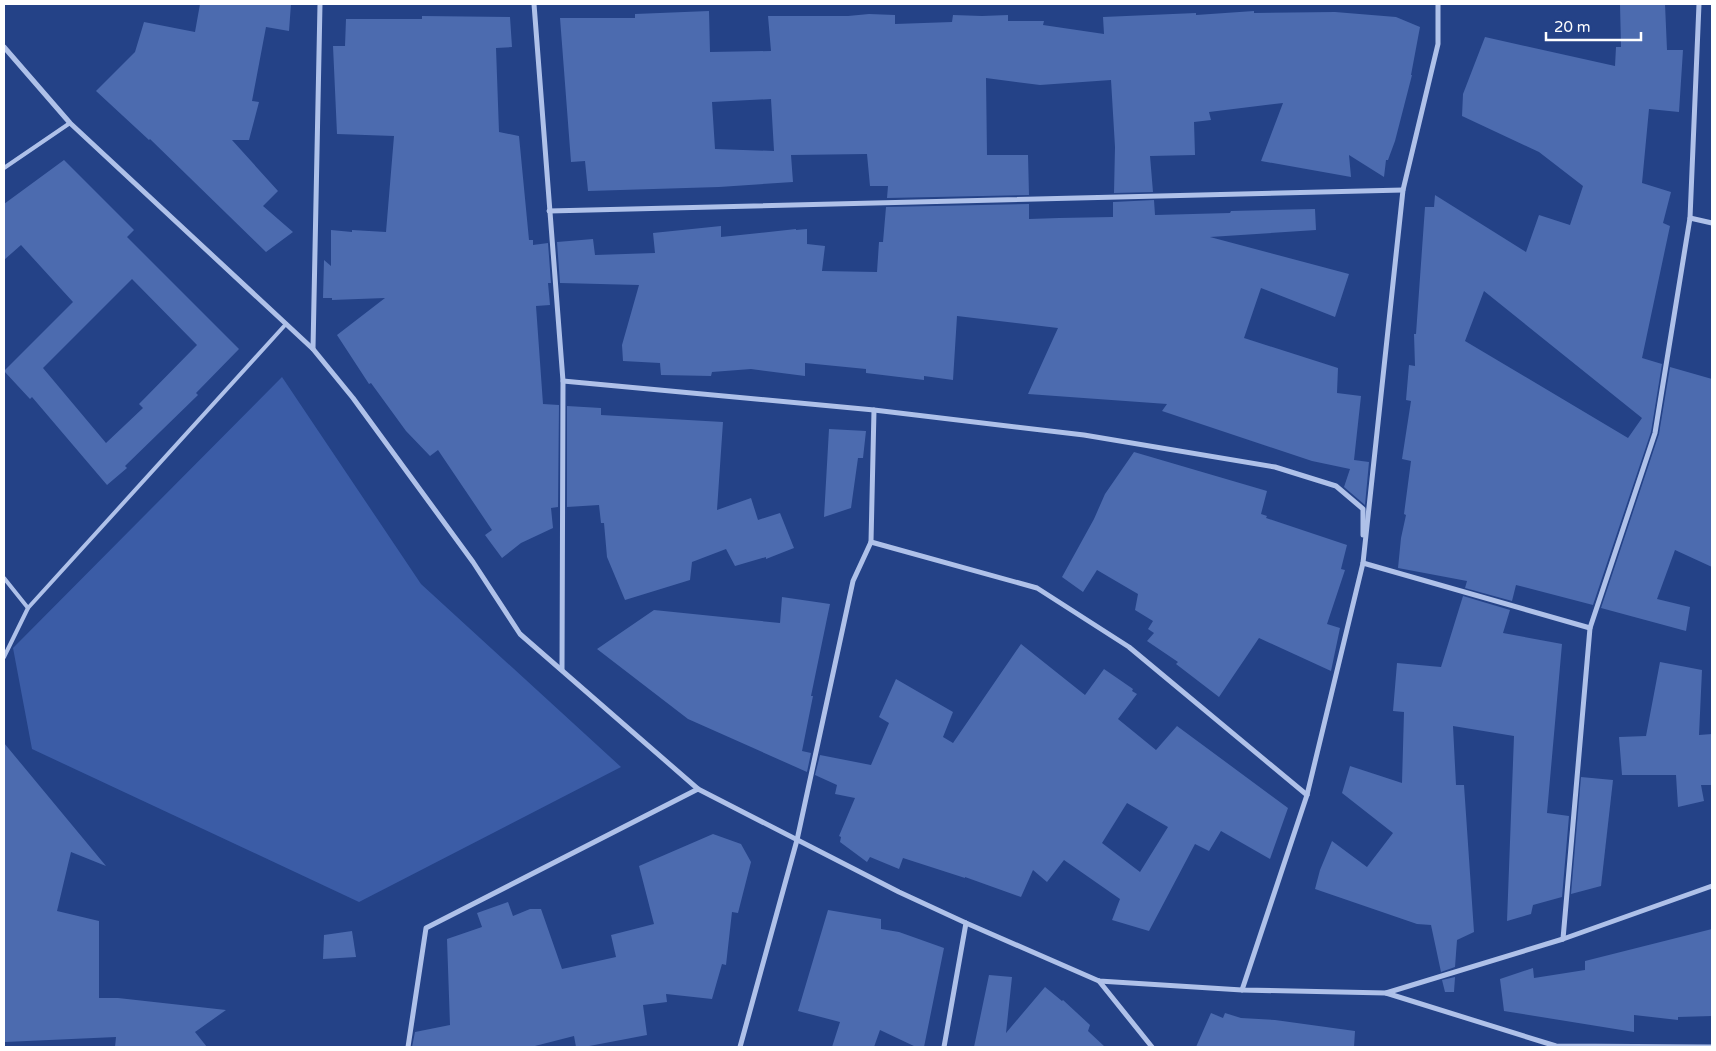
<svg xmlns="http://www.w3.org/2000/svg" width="1716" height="1051" viewBox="0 0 1716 1051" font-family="'Varela Round',sans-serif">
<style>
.green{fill:#3b5ca6}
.building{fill:#4c6baf;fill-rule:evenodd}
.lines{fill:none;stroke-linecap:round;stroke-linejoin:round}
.service{stroke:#afc1e9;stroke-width:4}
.minor{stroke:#afc1e9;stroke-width:5}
</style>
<rect width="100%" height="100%" fill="#244287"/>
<polygon class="green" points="282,377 421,584 621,767 359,902 32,749 13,648"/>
<g class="building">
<polygon points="200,4 291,4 289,31 266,27 252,101 259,102 249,140 232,140 278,191 263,206 293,232 266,252 150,139 149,140 96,91 135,52 144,22 195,32"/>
<path d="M1620,4H1665L1667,50H1683L1679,112L1649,109L1642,183L1671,192L1663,223L1670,226L1642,358L1662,364L1651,432L1593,605L1516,585L1512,601L1465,588L1467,581L1398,568L1401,538L1406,515L1404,514L1411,461L1402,459L1411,401L1406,400L1409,365L1415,366L1414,334H1416L1425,207H1434L1435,195L1526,252L1539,215L1570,225L1583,186L1539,152L1462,116L1463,94L1485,37L1615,66L1616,47H1621ZM1484,291L1642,418L1628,438L1465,341Z"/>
<path d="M709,11L710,52L771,51L768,16H848L869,14L895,15V24L952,22L953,15L982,16L1008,15V21H1044L1043,25L1104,34L1103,17L1196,13V15L1254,11V13L1335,12L1396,17L1420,27L1411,75H1412L1395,141L1388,160H1386L1384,177L1349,155L1351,177L1261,161L1283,103L1209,112L1211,120L1194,122L1195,155L1150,156L1153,192L1114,193L1115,147L1111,80L1040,85L986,78L987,155H1028L1029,195L887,198L888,186H870L867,154L791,155L793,182L719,187L588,191L585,161L571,162L560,18H635V14ZM771,99L774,151L715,149L712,102Z"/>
<polygon points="422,16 510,17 512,47 496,48 499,132 519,136 529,240 533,240 533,245 548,243 551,283 548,283 550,305 536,306 543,404 559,405 558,507 551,508 553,528 521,543 502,558 485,535 492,530 438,450 430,456 406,431 371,383 369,384 337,335 385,298 332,300 332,298 323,298 324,260 331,266 331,230 352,232 352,230 386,232 394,136 337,134 333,46 345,46 346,19 422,19"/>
<path d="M64,160L134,230L127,237L239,349L196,393L198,395L125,466L127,468L107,485L32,397L30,399L4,371L73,302L21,245L4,260V204ZM132,279L197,345L139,404L143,408L106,443L43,368Z"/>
<polygon points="1154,200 1155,215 1230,213 1231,211 1315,209 1316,230 1210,237 1349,274 1335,317 1261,288 1244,338 1338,368 1337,393 1361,396 1354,460 1369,462 1365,505 1344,487 1350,469 1312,461 1162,411 1167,404 1028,394 1058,328 957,316 953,380 924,376 924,380 866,373 866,369 805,363 805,376 751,369 712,372 711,376 661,375 660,363 623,361 622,345 639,285 560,283 557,242 593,239 595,255 655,253 653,233 721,226 721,237 796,229 796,230 807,229 807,244 825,246 822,271 877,272 879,242 883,242 886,207 1029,204 1029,219 1059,218 1113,217 1113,202"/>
<polygon points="1670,367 1712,379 1712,567 1675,550 1657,599 1690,607 1686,631 1601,608 1659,434"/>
<polygon points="567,406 601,408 601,415 723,422 717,510 751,498 758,520 780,513 794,548 766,559 766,557 735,566 726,549 692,562 690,580 625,600 607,557 604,523 601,523 599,505 567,507"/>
<polygon points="829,429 866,431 863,458 858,458 851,508 824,517"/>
<polygon points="1134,452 1267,491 1261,514 1267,516 1266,518 1347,545 1341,569 1345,570 1327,624 1340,628 1331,671 1259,638 1219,697 1176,664 1178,662 1147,641 1154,633 1148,629 1153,621 1135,610 1138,594 1097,570 1083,592 1062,577 1094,519 1105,494"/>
<polygon points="1463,596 1510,610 1503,633 1562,644 1547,813 1569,816 1562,897 1533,905 1531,914 1507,921 1514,736 1453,726 1456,785 1464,785 1474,932 1457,940 1455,967 1441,972 1431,925 1417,924 1315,889 1320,870 1332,841 1367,867 1393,833 1342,793 1350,766 1402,783 1404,712 1393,711 1397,663 1441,667"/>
<polygon points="782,597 830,604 811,696 813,696 802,751 811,753 807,772 688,719 597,649 654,610 780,623"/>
<path d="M1021,644L1085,695L1104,669L1133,689L1132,691L1137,694L1118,719L1156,750L1177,726L1288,808L1270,859L1221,831L1209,851L1195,844L1149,931L1112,920L1120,899L1064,860L1047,882L1033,870L1021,897L965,877V878L903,858L899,869L870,857L867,862L840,842L841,837L839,836L855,798L835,794L837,785L815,775L820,755L871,765L889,723L879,717L896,679L953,712L943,737L953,743ZM1127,803L1168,827L1140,872L1102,843Z"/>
<polygon points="1660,662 1702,670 1699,735 1712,734 1711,785 1701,785 1704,801 1678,807 1676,775 1622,775 1619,737 1646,736"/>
<polygon points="4,743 106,866 71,852 57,911 99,921 99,998 118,998 226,1010 195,1032 207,1047 115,1047 116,1037 5,1042"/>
<polygon points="1581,777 1613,780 1601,886 1571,894"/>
<polygon points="713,834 741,844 751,862 738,913 732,912 726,965 722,964 712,999 666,994 667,1002 643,1005 647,1035 584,1047 576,1047 574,1036 531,1047 412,1047 415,1032 450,1025 447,939 482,927 477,913 508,902 513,916 530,909 541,909 562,969 616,957 611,935 654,924 639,866"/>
<polygon points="828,910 881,919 881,929 899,932 944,948 924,1047 916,1047 880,1030 874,1047 832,1047 840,1022 798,1011"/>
<polygon points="1712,929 1712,1016 1678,1017 1678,1020 1634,1015 1634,1032 1504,1011 1500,979 1533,968 1534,978 1585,970 1585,961"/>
<polygon points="352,931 356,957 323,959 324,935"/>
<polygon points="989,975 1012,977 1006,1033 1045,987 1062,1001 1063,1000 1090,1025 1088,1031 1105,1047 974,1047"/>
<polygon points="1455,977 1454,992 1445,992 1442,980"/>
<polygon points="1211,1013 1223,1018 1225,1013 1241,1018 1275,1020 1355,1031 1354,1047 1196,1047"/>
</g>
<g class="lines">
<g class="service">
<polyline points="4,168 70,123"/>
<polyline points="4,578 28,608"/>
<polyline points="4,657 28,608 286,324"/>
</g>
<g class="minor">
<polyline points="534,4 563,381 562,670"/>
<polyline points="4,47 70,123 313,349 353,398 473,562 520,634 698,789 899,892 966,923 1099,981 1242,990 1386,993 1563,939 1712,886"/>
<polyline points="549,211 1403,190"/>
<polyline points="1690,218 1712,223"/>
<polyline points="313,349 320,4"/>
<polyline points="563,381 874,410 1084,435 1275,467 1336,486 1363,509 1363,535"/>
<polyline points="871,542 1037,588 1129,647 1307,795"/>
<polyline points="1363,563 1590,628"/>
<polyline points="1563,939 1590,628 1655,433 1690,218 1699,4"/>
<polyline points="1099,981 1152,1047"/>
<polyline points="1242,990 1307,795 1363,563 1403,190 1438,44 1438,4"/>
<polyline points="1386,993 1556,1046 1712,1047"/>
<polyline points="408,1047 426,928 698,789"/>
<polyline points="740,1047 797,840 853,581 871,542 874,410"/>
<polyline points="944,1047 966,923"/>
</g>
</g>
<rect width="1716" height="1051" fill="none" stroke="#ffffff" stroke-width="10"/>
<path d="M1546 32v8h95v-8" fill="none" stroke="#ffffff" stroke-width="2.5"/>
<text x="1554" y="32" font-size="15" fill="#ffffff" stroke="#244287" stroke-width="4" paint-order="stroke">20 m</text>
</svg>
